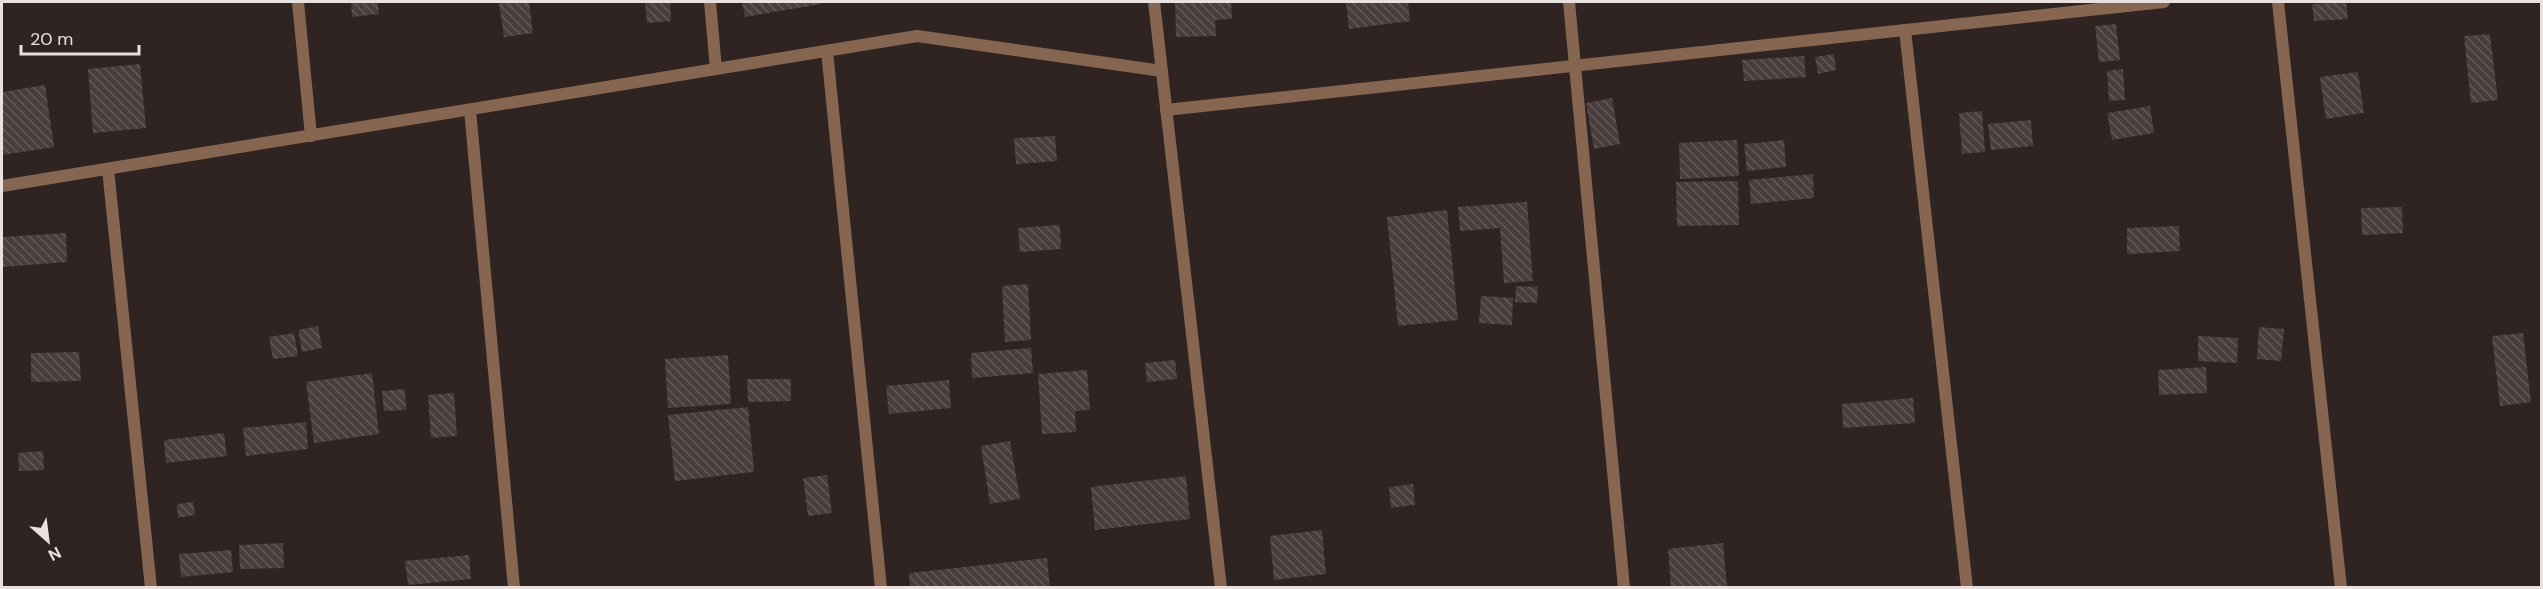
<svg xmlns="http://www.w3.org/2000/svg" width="2543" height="589" viewBox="0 0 2543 589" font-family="'DM Sans',sans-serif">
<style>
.building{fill:url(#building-back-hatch)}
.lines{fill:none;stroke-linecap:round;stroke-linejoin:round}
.street{stroke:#876651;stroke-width:12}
</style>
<defs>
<pattern id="building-back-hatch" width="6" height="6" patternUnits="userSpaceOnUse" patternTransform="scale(1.5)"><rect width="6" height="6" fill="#493d3d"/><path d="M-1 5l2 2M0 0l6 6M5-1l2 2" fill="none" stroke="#635959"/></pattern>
</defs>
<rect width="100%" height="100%" fill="#2f2421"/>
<g class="building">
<polygon points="351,2 378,2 379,14 352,17"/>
<polygon points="499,2 529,2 533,33 504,37"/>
<polygon points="645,2 670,2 671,21 647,23"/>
<polygon points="742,2 820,2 821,4 745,17"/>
<polygon points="1175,2 1231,2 1232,19 1215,20 1216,36 1176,37"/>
<polygon points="1346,2 1408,2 1410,21 1349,29"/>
<polygon points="2346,2 2348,19 2314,21 2312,4"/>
<polygon points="2116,24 2120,60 2099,62 2095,26"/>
<polygon points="2490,34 2498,100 2471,103 2464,36"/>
<polygon points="1834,54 1836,70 1818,74 1815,57"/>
<polygon points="1804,56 1806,77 1744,81 1742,60"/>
<polygon points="140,64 146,128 93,133 88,69"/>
<polygon points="2123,69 2125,100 2109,101 2107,71"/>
<polygon points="2358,72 2364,113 2326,119 2320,77"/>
<polygon points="45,85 54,147 2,155 2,92"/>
<polygon points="1612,98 1620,144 1594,149 1586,103"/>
<polygon points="2150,106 2154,133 2112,140 2107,113"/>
<polygon points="1982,111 1985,152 1962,154 1959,113"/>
<polygon points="2031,120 2033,146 1991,150 1988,124"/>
<polygon points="1055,136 1057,161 1016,164 1014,138"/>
<polygon points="1737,140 1739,176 1680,179 1679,143"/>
<polygon points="1784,140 1786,167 1747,171 1744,144"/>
<polygon points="1813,174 1814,198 1751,204 1749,180"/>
<polygon points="1738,181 1739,225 1677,226 1676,182"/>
<polygon points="1527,202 1533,281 1504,283 1500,228 1460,231 1458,207"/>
<polygon points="2402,207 2403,233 2362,235 2361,208"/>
<polygon points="1447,210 1458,320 1398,326 1387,217"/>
<polygon points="1060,225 1061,249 1020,252 1018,228"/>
<polygon points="2179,226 2180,251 2127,254 2127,228"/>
<polygon points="66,233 67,262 2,267 2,237"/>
<polygon points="1028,284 1031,340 1005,342 1002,286"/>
<polygon points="1516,286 1538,287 1537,303 1515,302"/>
<polygon points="1481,296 1513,298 1512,325 1479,323"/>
<polygon points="318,326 322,348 302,352 298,330"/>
<polygon points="2259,327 2284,329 2281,361 2257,359"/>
<polygon points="294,333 298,356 273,359 269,337"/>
<polygon points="2523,333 2531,402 2500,406 2492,336"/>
<polygon points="2198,336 2238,338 2237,363 2198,361"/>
<polygon points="1031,348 1033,373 972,378 971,353"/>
<polygon points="79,352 81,381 31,382 31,353"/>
<polygon points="728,355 731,404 668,408 665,359"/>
<polygon points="1175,360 1177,379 1147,382 1145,363"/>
<polygon points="2206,367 2207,393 2159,395 2158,370"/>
<polygon points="1087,370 1090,410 1075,411 1076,432 1042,434 1038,374"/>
<polygon points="372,373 379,434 314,443 306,382"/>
<polygon points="747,379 791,379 791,401 748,402"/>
<polygon points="949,380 951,408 889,414 886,386"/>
<polygon points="405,389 406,410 384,411 382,391"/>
<polygon points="454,393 457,436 431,438 428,395"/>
<polygon points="1913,398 1915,423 1843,428 1842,404"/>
<polygon points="748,407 754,472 675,481 668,415"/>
<polygon points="306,422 308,449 246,456 243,428"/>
<polygon points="224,433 227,456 166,463 164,440"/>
<polygon points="1010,441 1020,499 990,504 981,446"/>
<polygon points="43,451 44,470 19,471 18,453"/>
<polygon points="827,475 832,513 808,516 803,478"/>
<polygon points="1186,476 1190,519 1095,530 1091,487"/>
<polygon points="1413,484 1415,505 1391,508 1389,487"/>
<polygon points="193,502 195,515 178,518 177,504"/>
<polygon points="1322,530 1326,574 1274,580 1270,536"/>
<polygon points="283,543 284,568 240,569 239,545"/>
<polygon points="1723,543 1727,588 1671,588 1668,549"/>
<polygon points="231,550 233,572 181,577 179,554"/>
<polygon points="469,555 471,579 408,585 405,561"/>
<polygon points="1047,558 1050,588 910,588 909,573"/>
</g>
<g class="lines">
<g class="street">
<polyline points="298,2 311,136"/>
<polyline points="710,2 716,69"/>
<polyline points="1154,2 1221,588"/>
<polyline points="1569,2 1624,588"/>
<polyline points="2278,2 2341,588"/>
<polyline points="1905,30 1967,588"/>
<polyline points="827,51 881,588"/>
<polyline points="470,110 514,588"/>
<polyline points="1166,110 2164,2"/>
<polyline points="108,169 151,588"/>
<polyline points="2,186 917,36 1162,71"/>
</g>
</g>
<rect width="2543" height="589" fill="none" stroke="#e9e1df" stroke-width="6"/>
<g transform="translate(48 541) rotate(152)" stroke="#2f2421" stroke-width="4.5" paint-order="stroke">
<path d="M0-4.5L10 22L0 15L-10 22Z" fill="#e9e1df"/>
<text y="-9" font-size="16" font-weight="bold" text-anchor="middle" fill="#e9e1df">N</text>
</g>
<path d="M21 45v9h118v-9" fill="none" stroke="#e9e1df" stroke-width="3"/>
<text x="30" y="45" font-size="18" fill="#e9e1df" stroke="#2f2421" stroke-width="4.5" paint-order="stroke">20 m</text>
</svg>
